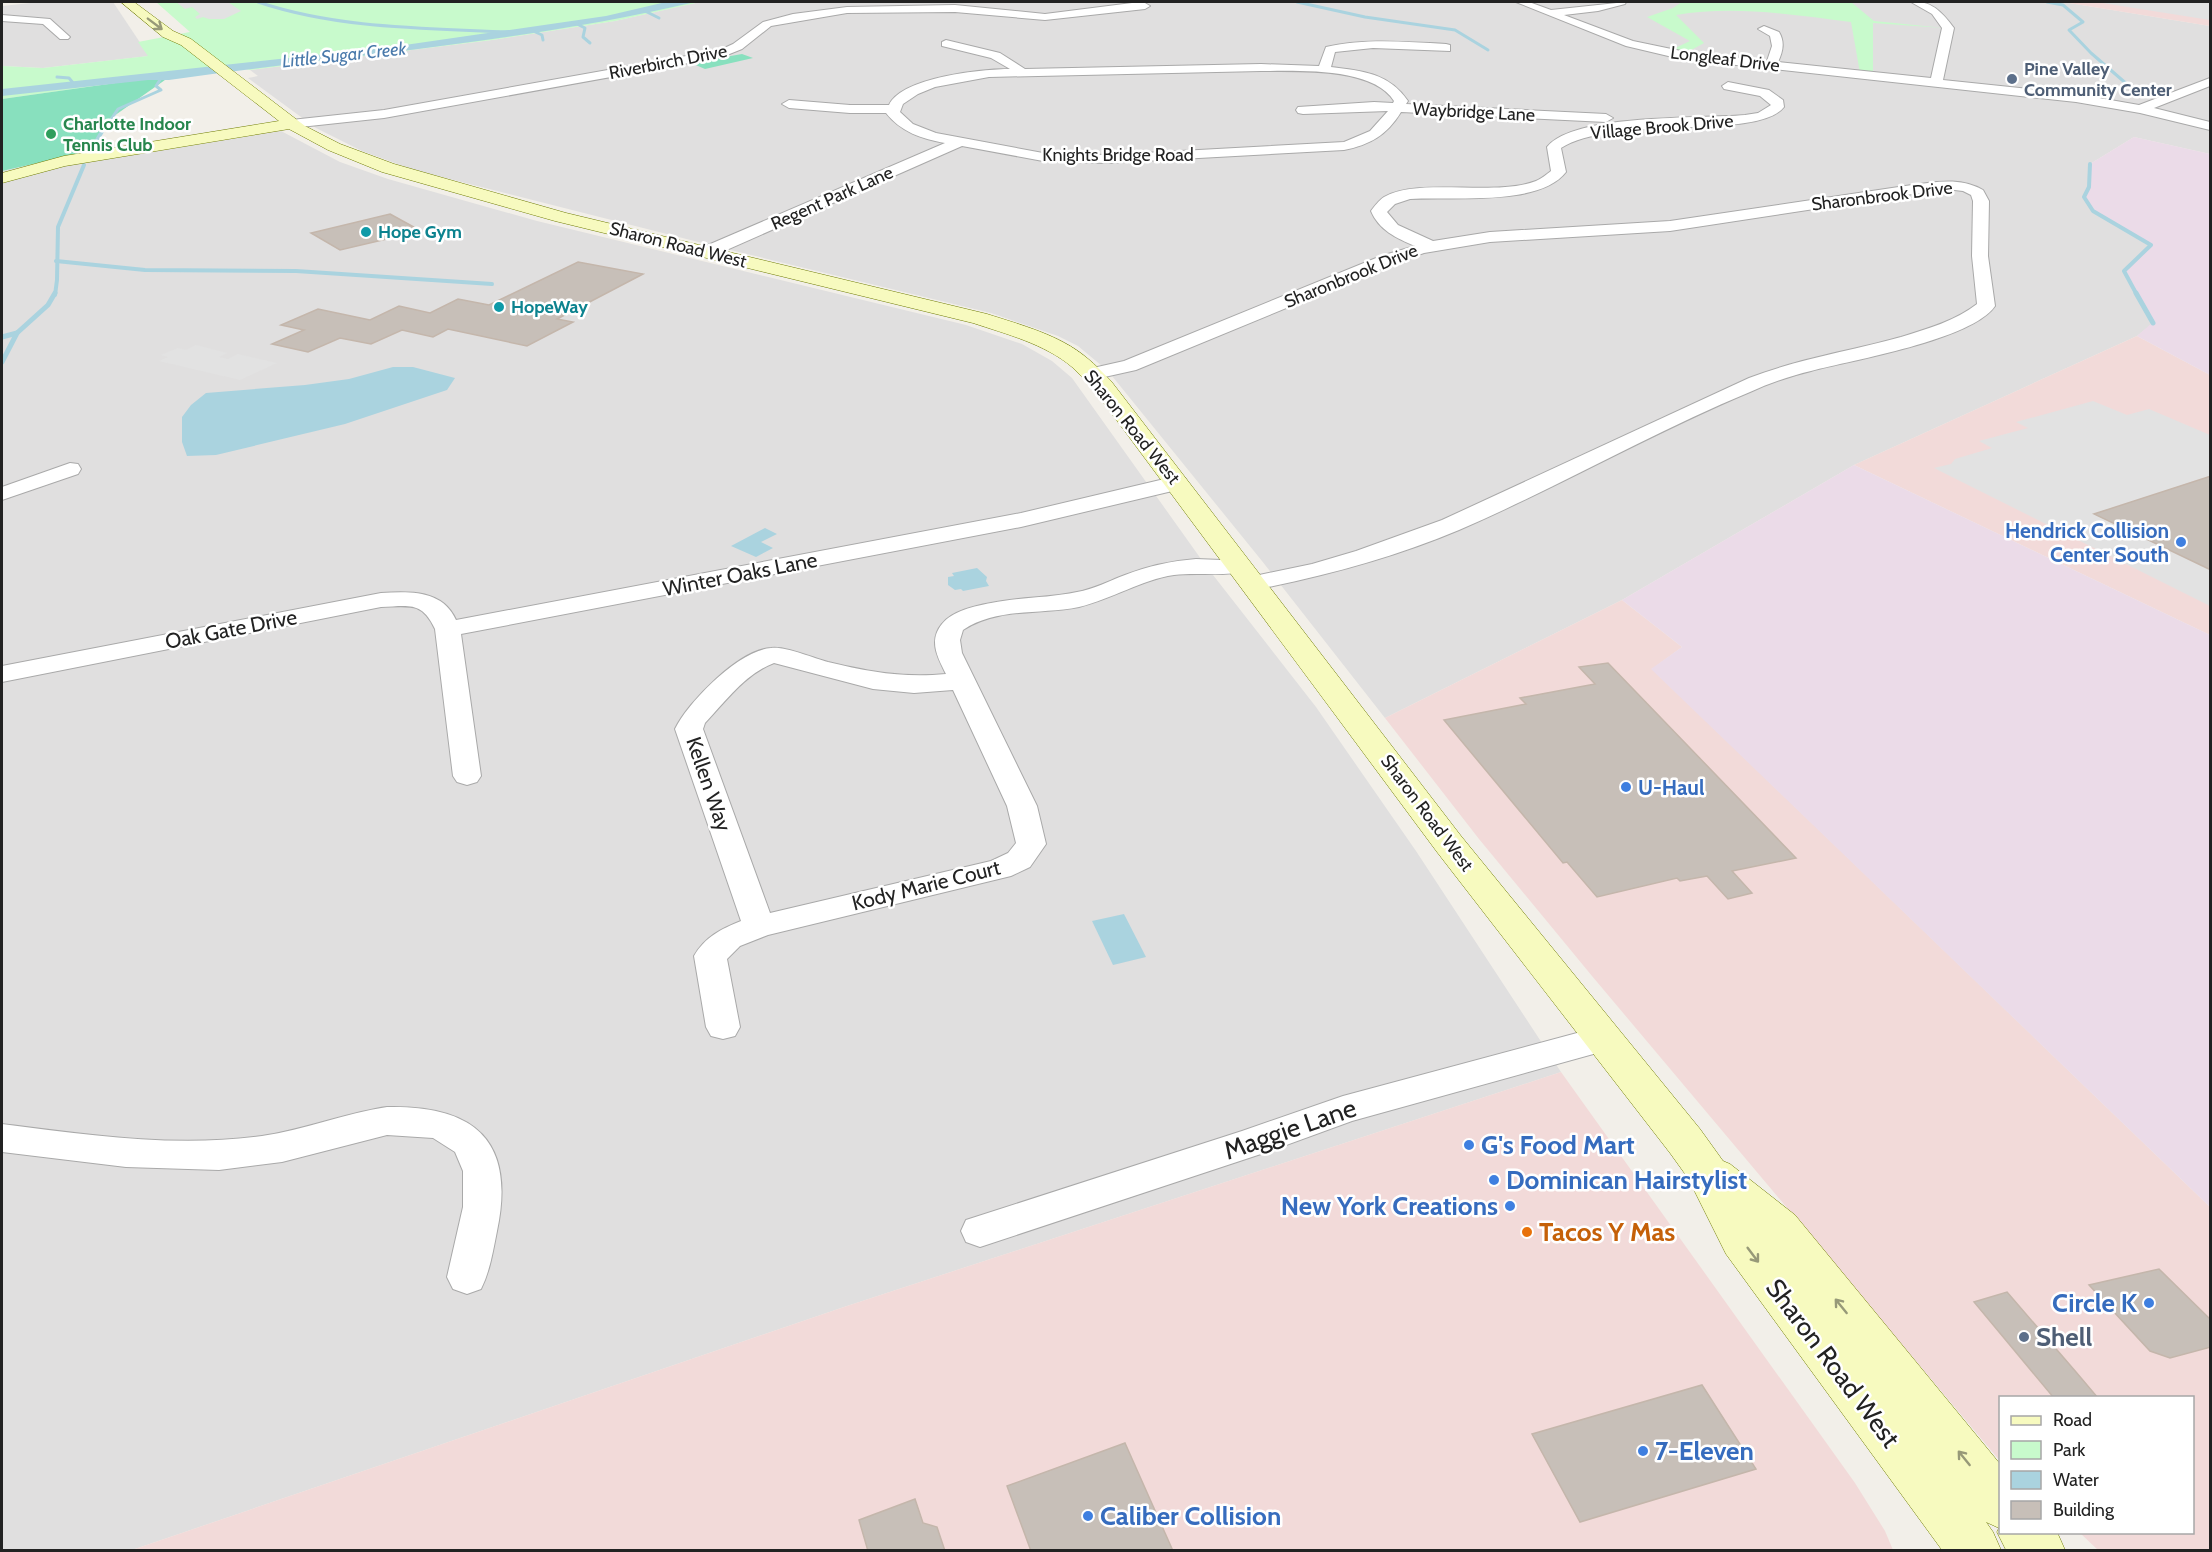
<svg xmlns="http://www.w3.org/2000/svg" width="2212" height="1552" viewBox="0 0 2212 1552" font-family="Cabin,sans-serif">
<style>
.residential{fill:#e0dfdf}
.commercial{fill:#f2dad9}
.industrial{fill:#ebdbe8}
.park{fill:#c8facc}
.pitch{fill:#88e0be}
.parking{fill:#e2e2e2}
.water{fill:#aad3df}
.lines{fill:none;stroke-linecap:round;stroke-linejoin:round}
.stream-far2{stroke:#aad3df;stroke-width:3}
.stream-far1{stroke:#aad3df;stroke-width:4}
.stream{stroke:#aad3df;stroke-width:5}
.building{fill:#c7bfb8;stroke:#c4b6ab;stroke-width:1.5}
.street-casing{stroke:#a9a9a9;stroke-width:2}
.secondary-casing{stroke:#707d05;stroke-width:1}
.street{fill:#fff;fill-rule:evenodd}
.secondary{fill:#f7fabf;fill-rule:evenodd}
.oneway{stroke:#979978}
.service-dot{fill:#5c6f8a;stroke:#fff;stroke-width:2}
.leisure-dot{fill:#2e9e5b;stroke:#fff;stroke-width:2}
.culture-dot{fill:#0f9aa8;stroke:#fff;stroke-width:2}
.shop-dot{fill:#3f7fe0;stroke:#fff;stroke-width:2}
.food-dot{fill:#e8710a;stroke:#fff;stroke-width:2}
.labels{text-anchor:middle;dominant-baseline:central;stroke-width:5;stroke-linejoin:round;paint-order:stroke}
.far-water-label{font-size:18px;font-style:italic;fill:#4a7aab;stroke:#fff}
.far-street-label{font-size:18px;fill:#222;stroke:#fff}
.far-service-label{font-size:18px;font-weight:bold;fill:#4e5e75;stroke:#fff;text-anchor:start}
.far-leisure-label{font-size:18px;font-weight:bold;fill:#27864d;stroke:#fff;text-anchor:start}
.far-culture-label{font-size:18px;font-weight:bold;fill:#0d838f;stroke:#fff;text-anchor:start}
.shop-label{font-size:21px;font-weight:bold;fill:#366cbe;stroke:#fff;text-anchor:end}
.street-label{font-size:21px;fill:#222;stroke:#fff}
.near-street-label{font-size:26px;fill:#222;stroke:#fff}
.near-shop-label{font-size:26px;font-weight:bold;fill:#366cbe;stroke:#fff;text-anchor:start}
.near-food-label{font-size:26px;font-weight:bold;fill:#c56008;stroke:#fff;text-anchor:start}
.near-service-label{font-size:26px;font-weight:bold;fill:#4e5e75;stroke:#fff;text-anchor:start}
</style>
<rect width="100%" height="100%" fill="#f2efe9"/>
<g class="residential">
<polygon points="40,2 113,2 149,56 43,68 2,66 2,6"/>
<polygon points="700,2 2063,2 2210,26 2210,154 2134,137 2090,164 2087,191 2114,225 2151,245 2153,323 2137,336 1854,465 1622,600 1385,718 1262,561 1108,371 1078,346 1058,336 991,313 718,247 414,170 362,151 316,128 248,78 258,76 250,70 492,40 615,21"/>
<polygon points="281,131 340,162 388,179 537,221 966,325 1022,344 1052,361 1072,378 1206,566 1316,707 1416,851 1561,1072 844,1307 132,1550 2,1550 2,171 87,152 84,163"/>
</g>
<g class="commercial">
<polygon points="2063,2 2210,2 2210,26"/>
<polygon points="2137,336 2210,375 2210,635 1854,465"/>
<polygon points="1622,600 1682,647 1652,669 2210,1207 2210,1549 2098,1550 2080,1533 2192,1532 2192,1398 2000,1398 2000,1461 1592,976 1479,839 1385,718"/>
<polygon points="1561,1072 1855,1483 1885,1531 1893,1550 132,1550 844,1307"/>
</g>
<g class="industrial">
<polygon points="2134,137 2210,154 2210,375 2137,336 2153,322 2124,271 2151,245 2093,211 2084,197 2089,187 2090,164"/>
<polygon points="1854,465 2210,635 2210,1207 1651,669 1682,647 1622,600"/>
</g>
<g class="park">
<polygon points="156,2 700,2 615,21 492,40 250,70 238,67 172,75 2,99 2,66 43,68 148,56 138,42 190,32"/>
<path d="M1682,2H1851L1874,21L1944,28L1873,23V74L1860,73L1851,22C1794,15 1734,5 1676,15L1704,43L1684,54L1669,51L1690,41L1647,17L1673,8Z"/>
</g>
<g class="pitch">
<polygon points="742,54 753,58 705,69 691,63"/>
<polygon points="172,75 114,116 87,152 2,171 2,99"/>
</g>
<g class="parking">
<polygon points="176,2 228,2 241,11 224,19 209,19 203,17 197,19 195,17 200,14 192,7 185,9"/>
<polygon points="2096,2 2210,2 2210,20"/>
<polygon points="196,345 227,353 219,357 228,359 238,354 277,363 240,380 159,361 168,357 161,355 178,348 186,350"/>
<polygon points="2093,401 2127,415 2149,409 2210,435 2210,481 2203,478 2095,514 2210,570 2210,606 1934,468 1951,464 1955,459 1992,448 1979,441 2028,428 2016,422"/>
</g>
<g class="water">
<path d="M666,2H695C522,43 345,55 169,80H148L2,96V89L398,46L606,16Z"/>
<polygon points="393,367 413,367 455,378 447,390 345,424 216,455 187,456 182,442 182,417 191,405 206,393 305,385 349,379"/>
<polygon points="765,528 777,534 761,542 773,548 756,557 731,546"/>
<polygon points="977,568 987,577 986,581 989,586 963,591 961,589 955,590 948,585 948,577 954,576 952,573"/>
<polygon points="1124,914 1146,957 1113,965 1092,921"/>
</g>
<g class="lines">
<g class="stream-far2">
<path d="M258,2C339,29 424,28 508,32"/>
<polyline points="1297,2 1365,17 1455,30 1488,50"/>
<polyline points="2047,2 2063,5 2083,22 2069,30 2091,53 2136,92"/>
<polyline points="645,11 659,18"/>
<polyline points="575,23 585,28 583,37 590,43"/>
<polyline points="531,30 542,35 543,40"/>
<polyline points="57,77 69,78 74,84 79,85"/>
<polyline points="104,130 118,109 161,90 156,86 163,75"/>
</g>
<g class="stream-far1">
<polyline points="93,147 104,128"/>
<polyline points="2090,164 2089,187 2084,197 2093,211 2151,245 2124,271 2137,295"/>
<polyline points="56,261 145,270 296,271 492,284"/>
<polyline points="55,295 57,280 58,227 84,165"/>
</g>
<g class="stream">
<polyline points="2136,293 2153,323"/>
<polyline points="2,337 17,333"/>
<polyline points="2,362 17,333 48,305 55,293"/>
</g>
</g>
<g class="building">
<polygon points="390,214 421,231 340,250 311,233"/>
<polygon points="578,262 643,274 557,319 573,322 527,346 448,329 433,337 402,330 371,344 340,338 308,352 272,344 304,330 281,325 318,309 370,320 399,306 430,313 458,299 489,305"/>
<polygon points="2211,476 2211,570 2094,514"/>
<polygon points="1608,663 1796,858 1732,871 1752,893 1728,899 1707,876 1680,881 1677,878 1597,897 1567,862 1563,863 1444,720 1526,704 1520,698 1595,684 1579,667"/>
<polygon points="2159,1269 2211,1320 2211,1347 2170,1358 2150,1351 2089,1285"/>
<polygon points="2007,1292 2076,1372 2098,1398 2054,1398 1974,1302"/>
<polygon points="1702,1385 1756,1469 1580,1522 1532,1434"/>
<polygon points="1125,1443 1173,1551 1031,1551 1007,1486"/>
<polygon points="915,1499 923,1523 937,1527 945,1551 868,1551 859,1520"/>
</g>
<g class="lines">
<g class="street-casing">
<g id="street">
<path d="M1516,2H1529L1551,10L1626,2L1625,4L1598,11L1564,15L1633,41L1681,51L1767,61L1772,46L1770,36L1758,29L1764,26L1779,32C1785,42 1783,51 1778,62L1931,78L1942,28L1932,14L1911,2C1931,0 1942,12 1954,28L1943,80L2076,94L2139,105L2210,78V86L2154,108L2210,122V130L2140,113L2076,102L1681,59L1626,46Z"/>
<polygon points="1132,3 1145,3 1150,6 1145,9 1045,20 955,12 847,13 771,26 742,49 722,57 384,118 291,128 284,124 291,120 384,110 720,50 733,44 763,22 793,14 847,7 955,5 1045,14"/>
<polygon points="2,15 50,19 70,37 68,39 60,39 43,24 2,21"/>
<path d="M946,40L1000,53L1025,69L1261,64L1319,66L1326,47C1366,38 1405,42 1446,44L1450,45V51L1373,48L1335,52L1331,67C1363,71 1389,73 1408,101L1406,104L1606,114L1613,118L1606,122L1401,112C1387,135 1370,145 1344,150L1107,163L1043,161L962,146L713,256H701L699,252L701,248L945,143C922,139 901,132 886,113H850L789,108L782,104L789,100L850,105H889C902,77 983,69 1010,69L991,58L942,46V42ZM1261,71C1297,71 1373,67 1394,101L1393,103L1374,102L1298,107L1296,110L1298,113L1303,114L1388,111L1370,131L1344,142L1107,155L1043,153L936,133L913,124L900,112L903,104L918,94L935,87L989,77Z"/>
<path d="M1728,82L1769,90L1783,100L1784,107C1757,141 1615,114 1561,148L1566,172C1539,207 1451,196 1410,199L1395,204L1387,212L1398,225L1433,241L1490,232L1670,221L1912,185C1937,182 1960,177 1983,190L1989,201L1988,256L1995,306C1972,340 1852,360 1811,371C1790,376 1770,383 1750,392C1651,433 1557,488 1459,530C1393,558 1324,576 1254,590L1245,588L1242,583L1245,578L1312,564L1356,551L1442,520L1749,378C1798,359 1851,351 1901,337C1927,329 1955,321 1977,304L1972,256L1973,201L1971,195L1963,191L1946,189L1670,231L1490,242L1424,253L1393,264L1136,370L1091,380L1084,378L1081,374L1084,370L1124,361L1381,256L1415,246C1396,238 1379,230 1371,211C1374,207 1379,200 1384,197C1418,177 1495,197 1536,181C1541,179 1547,174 1551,171L1547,147C1575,113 1701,119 1745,115L1758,113L1771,105L1760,96L1724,89L1722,86Z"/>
<polygon points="70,463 78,464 81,469 78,474 2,500 2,487"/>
<path d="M1177,476L1185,478L1188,483L1185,488L1021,527L461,634L481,776L477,782L467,785L457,782L453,776L435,629C422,601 409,606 381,607L2,682V666L381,593C410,591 443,590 456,620L1021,513Z"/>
<path d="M1196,559L1247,561L1251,566L1247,571C1224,577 1198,572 1174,575C1141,580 1112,599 1079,607C1041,615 997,607 963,630L960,640L962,653L1037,806L1046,844L1030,867L1011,876L768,935L740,946L727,959L740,1027L735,1036L723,1039L711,1036L706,1027L694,956C705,937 721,929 741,921L675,729C688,702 739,650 771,648C785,646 813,658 828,662C870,672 903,678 946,674C938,658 928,641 942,624C952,611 975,606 991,603C1020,597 1049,598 1077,592C1094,589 1109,581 1125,575C1148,566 1171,561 1196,559ZM774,663L873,689L914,693L953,690L1007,806L1016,843L1008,853L991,861L770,913L703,729L705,723C726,701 745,674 774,663Z"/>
<polygon points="1603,1026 1615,1030 1620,1039 1615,1048 1352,1121 1267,1152 980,1247 966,1242 961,1231 966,1220 1242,1131 1343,1096"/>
<path d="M387,1107C475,1105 516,1141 497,1231C493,1251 490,1271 481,1289L467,1294L453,1289L447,1277L463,1207V1171L455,1152L433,1138L387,1135L282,1162L219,1170L126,1167L2,1152V1124C88,1135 175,1148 262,1136C305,1130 345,1113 387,1107Z"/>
</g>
</g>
<g class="secondary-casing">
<path id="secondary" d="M121,2H134L173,31L191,39L305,126L340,144L394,164L566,213L987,314C1021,325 1060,335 1087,358C1096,365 1103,373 1111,381L1461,836L1700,1129L1723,1161L1730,1164L1795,1215L2000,1464V1532H2057L2065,1550H2006L1997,1532L1999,1528L1986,1522L1993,1532L2001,1550H1942L1726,1254L1688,1178L1670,1153L1437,852L1095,391C1087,383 1080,374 1072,367C1045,344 1006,334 973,323L555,221L382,172L328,150L289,129L65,166L2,183V173L64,156L279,121L181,45L163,37Z"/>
</g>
<use href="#street" class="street"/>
<use href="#secondary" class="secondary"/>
</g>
<defs><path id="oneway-shaft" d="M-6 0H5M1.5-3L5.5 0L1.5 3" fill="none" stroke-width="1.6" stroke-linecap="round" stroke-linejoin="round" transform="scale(1.5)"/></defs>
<g class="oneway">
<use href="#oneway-shaft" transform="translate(155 24) rotate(37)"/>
<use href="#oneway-shaft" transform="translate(1753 1255) rotate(53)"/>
<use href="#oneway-shaft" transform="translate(1841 1306) rotate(-129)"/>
<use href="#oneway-shaft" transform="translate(1964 1458) rotate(-129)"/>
</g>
<g class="service-dot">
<circle cx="2012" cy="79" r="6"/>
<circle cx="2024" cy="1337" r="6"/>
</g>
<circle class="leisure-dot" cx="51" cy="134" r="6"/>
<g class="culture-dot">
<circle cx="366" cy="232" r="6"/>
<circle cx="499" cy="307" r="6"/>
</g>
<g class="shop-dot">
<circle cx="2181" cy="542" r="6"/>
<circle cx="1626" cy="787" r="6"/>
<circle cx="1469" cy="1145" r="6"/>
<circle cx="1494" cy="1180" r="6"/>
<circle cx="1510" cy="1206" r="6"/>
<circle cx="2149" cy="1303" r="6"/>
<circle cx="1643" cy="1451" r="6"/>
<circle cx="1088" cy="1516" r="6"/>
</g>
<circle class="food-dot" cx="1527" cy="1232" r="6"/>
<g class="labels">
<g class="far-water-label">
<text transform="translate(344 55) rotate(-6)">Little Sugar Creek</text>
</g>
<g class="far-street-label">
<text transform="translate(1725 59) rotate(7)">Longleaf Drive</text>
<text transform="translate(668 62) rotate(-11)">Riverbirch Drive</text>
<text transform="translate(1474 112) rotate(3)">Waybridge Lane</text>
<text transform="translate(1662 127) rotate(-5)">Village Brook Drive</text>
<text x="1118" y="155">Knights Bridge Road</text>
<text transform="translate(1882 196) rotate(-7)">Sharonbrook Drive</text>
<text transform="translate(832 198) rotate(-24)">Regent Park Lane</text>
<text transform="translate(678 245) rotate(14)">Sharon Road West</text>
<text transform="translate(1351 276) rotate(-22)">Sharonbrook Drive</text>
<text transform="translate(1132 427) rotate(51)">Sharon Road West</text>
<text transform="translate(1427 813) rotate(53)">Sharon Road West</text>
</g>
<g class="far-service-label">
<text x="2024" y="69">Pine Valley<tspan x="2024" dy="21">Community Center</tspan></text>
</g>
<g class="far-leisure-label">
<text x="63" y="124">Charlotte Indoor<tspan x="63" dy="21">Tennis Club</tspan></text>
</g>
<g class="far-culture-label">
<text x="378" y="232">Hope Gym</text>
<text x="511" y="307">HopeWay</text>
</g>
<g class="shop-label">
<text x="2169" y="530">Hendrick Collision<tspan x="2169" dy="24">Center South</tspan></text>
<text x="1638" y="787" text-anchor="start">U-Haul</text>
</g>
<g class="street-label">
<text transform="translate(740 574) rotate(-11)">Winter Oaks Lane</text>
<text transform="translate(231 629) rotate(-11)">Oak Gate Drive</text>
<text transform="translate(709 784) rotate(71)">Kellen Way</text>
<text transform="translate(926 885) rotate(-14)">Kody Marie Court</text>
</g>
<g class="near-street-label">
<text transform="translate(1290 1129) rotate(-19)">Maggie Lane</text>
<text transform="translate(1833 1363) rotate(53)">Sharon Road West</text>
</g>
<g class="near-shop-label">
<text x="1481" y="1145">G's Food Mart</text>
<text x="1506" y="1180">Dominican Hairstylist</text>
<text x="1498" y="1206" text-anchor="end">New York Creations</text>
<text x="2137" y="1303" text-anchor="end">Circle K</text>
<text x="1655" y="1451">7-Eleven</text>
<text x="1100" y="1516">Caliber Collision</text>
</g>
<g class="near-food-label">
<text x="1539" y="1232">Tacos Y Mas</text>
</g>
<g class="near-service-label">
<text x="2036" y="1337">Shell</text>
</g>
</g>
<rect width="2212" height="1552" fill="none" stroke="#222222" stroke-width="6"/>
<rect x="1999" y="1396" width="195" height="138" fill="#ffffff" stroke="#a7a7a7" stroke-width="1.5"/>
<rect x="2011" y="1416" width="30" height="9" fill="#f7fabf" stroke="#a7a7a7" stroke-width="1.5"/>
<text x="2053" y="1426" font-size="18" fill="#222222">Road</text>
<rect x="2011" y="1441" width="30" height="18" fill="#c8facc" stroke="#a7a7a7" stroke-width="1.5"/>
<text x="2053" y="1456" font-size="18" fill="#222222">Park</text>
<rect x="2011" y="1471" width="30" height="18" fill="#aad3df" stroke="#a7a7a7" stroke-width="1.5"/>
<text x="2053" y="1486" font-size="18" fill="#222222">Water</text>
<rect x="2011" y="1501" width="30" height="18" fill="#c7bfb8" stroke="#a7a7a7" stroke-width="1.5"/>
<text x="2053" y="1516" font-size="18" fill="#222222">Building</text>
</svg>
